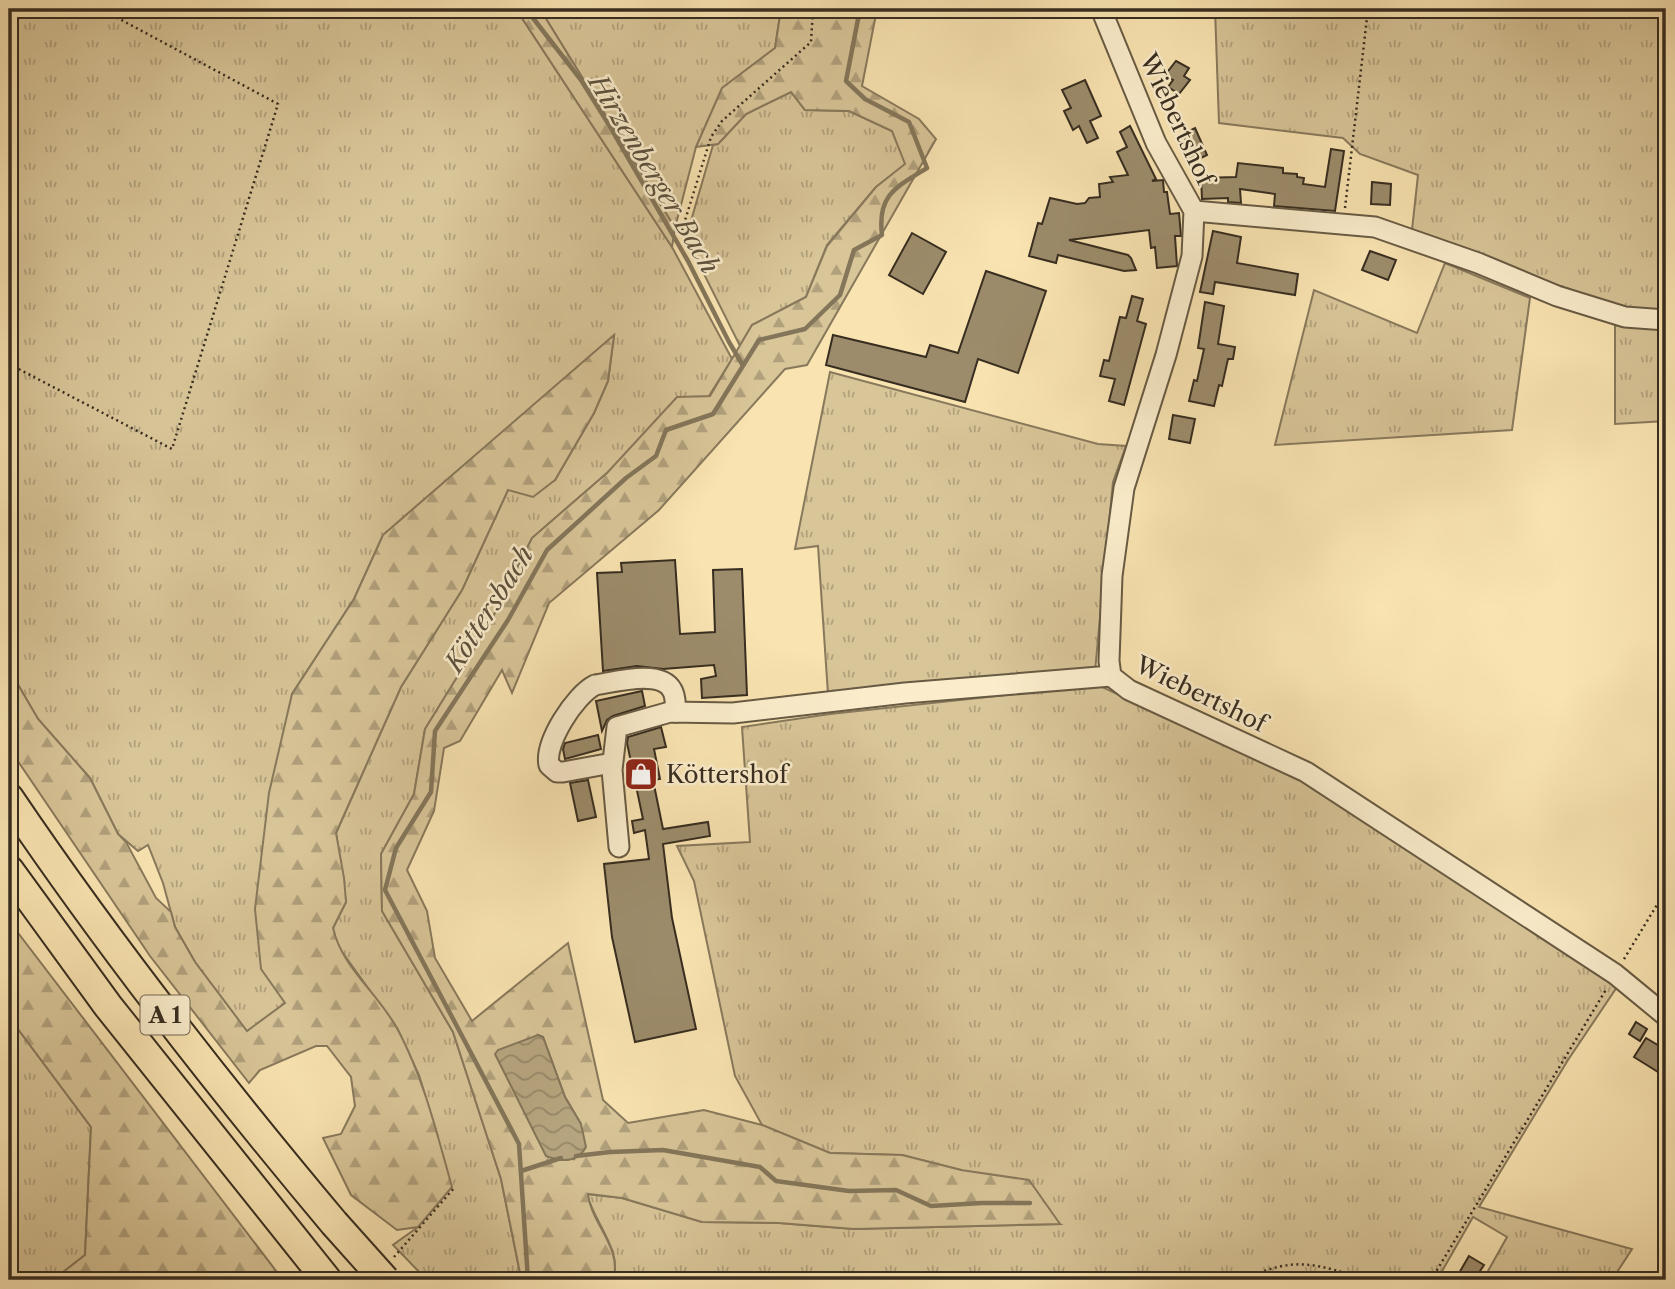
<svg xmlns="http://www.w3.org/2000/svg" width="1675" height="1289" viewBox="0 0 1675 1289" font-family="'Libre Caslon Text',serif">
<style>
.grass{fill:url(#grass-tufts);stroke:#88795c;stroke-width:2}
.forest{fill:url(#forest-firs);stroke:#88795c;stroke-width:2;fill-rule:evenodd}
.water{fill:url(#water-waves);stroke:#84765a;stroke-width:2}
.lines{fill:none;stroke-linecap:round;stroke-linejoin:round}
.stream{stroke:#84765a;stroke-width:4.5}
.building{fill:#9c8c6b;stroke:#372d20;stroke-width:2}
.minor-casing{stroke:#685b44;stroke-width:23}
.highway-casing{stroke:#372d20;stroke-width:32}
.path{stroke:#372d20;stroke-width:2.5;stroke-dasharray:2 3.5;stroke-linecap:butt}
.minor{stroke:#fbedcc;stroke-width:19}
.highway{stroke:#f9e4b1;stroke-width:28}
.highway-bridge-casing{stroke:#372d20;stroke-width:32;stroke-linecap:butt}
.highway-bridge{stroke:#f9e4b1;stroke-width:28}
.labels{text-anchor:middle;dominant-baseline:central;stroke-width:5;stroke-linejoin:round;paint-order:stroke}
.shield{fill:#fbedcc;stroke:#726754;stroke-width:2}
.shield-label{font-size:23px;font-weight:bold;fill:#372d20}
.street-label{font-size:24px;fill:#372d20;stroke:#fbedcc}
.poi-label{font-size:24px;fill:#372d20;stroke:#fbedcc;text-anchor:start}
.water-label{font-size:26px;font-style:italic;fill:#5d513d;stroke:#fbedcc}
</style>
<defs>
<pattern id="grass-tufts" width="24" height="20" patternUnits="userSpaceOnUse" patternTransform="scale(1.75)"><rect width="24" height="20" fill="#d8c598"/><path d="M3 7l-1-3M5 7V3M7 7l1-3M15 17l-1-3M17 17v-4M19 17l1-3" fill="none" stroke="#b0a07c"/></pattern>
<pattern id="forest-firs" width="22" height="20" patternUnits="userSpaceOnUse" patternTransform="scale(1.75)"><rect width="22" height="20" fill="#d8c598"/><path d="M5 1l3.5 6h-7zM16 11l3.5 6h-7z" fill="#b0a07c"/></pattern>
<pattern id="water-waves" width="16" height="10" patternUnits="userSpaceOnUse" patternTransform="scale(1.75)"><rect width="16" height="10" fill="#b7a680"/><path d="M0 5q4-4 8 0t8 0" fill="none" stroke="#968868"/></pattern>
</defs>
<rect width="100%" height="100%" fill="#f9e4b1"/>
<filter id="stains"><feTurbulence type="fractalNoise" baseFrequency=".00286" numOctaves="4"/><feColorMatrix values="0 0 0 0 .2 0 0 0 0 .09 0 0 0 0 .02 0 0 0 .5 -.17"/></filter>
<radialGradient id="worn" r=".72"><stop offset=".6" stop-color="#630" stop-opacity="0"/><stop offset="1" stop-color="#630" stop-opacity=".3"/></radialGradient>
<g class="grass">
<polygon points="9,9 516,9 672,247 732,359 709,396 607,473 532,538 488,627 425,729 414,794 381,854 382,911 453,1032 501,1179 520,1273 515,1280 427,1280 393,1245 418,1227 438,1137 419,1075 397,1028 337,945 333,928 346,902 336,833 401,687 462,590 508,490 555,480 594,413 608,381 614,336 383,535 354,599 292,694 283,998 285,1003 247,1032 195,962 175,927 163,883 148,845 138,851 118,834 90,778 38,719 13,676 9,665"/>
<polygon points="540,9 781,9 775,48 722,89 696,147 675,228"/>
<polygon points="1215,9 1666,9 1666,313 1624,310 1412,230 1418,175 1360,154 1343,138 1219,123"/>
<polygon points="791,92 805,110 849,111 892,131 906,164 876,187 827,245 806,297 752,325 740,346 686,238 713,145 718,144 746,114"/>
<polygon points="1445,263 1530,298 1512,430 1275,445 1314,290 1417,333"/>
<polygon points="1615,325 1666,329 1666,421 1615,424"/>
<polygon points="830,372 1098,444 1126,446 1113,482 1095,671 828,694 818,546 795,549"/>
<path d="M1098,685L1303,781L1617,987L1568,1060L1479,1207L1632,1249L1612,1280H1483L1507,1237L1473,1217L1437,1280H613C623,1250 594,1223 587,1194L622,1198L702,1222L779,1223L854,1229L1060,1224L961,1170L902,1155L830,1153L762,1125L735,1076L694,881L677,846L750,842L742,727L830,714Z"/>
<polygon points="9,1017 91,1127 85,1255 53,1280 9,1280"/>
</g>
<g class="forest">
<polygon points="516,9 540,9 675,228 672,247"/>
<path d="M781,9H877L862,86L919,119L936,139L807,365L785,369L659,510L549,603L512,693L502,670L460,741L444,748L434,811L407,870L427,911L435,958L472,1021L568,943L603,1100L628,1123L704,1110L762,1125L830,1153L902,1155L961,1170L1029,1180L1060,1224L854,1229L779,1223L702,1222L622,1198L588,1194C591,1224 623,1248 613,1280H516L520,1273L501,1179L453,1032L382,911L381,854L414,794L425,729L488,627L532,538L607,473L677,397L710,396L752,325L806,297L827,246L876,187L905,164L892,131L849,111L805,110L791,92L746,114L718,144L696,147L722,88L775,48ZM538,1035L543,1037L565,1097L581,1124L574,1160Z"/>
<path d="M614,335L608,381L594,413L555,480L533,497L508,490L462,590L401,687L336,833L344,878L346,902L333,928C342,968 379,994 398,1030C424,1079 437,1134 452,1187L418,1227L397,1230L351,1195L323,1138L341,1134L355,1106L351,1077L327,1046H316L260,1070L249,1083L150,956L9,748V665L13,676L38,719L90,778L118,834L126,842L156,898L171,912L175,927L195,962L247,1031L285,1003L261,969L255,909L269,793L292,694L354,599L383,535Z"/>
<polygon points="9,921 283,1280 53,1280 85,1255 91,1127 9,1017"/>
</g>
<path class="water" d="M538,1035L543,1037L565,1097L581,1124L586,1147C577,1163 561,1162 546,1156L495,1054L498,1050Z"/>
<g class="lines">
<g class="stream">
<polyline points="526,9 581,80 609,125 688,261 729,342 742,364"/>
<polyline points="576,1156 610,1152 663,1150 760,1167 776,1181 849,1191 896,1190 931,1206 982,1203 1030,1203"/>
<polyline points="521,1171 561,1158"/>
<path d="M528,1280L519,1144L385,890L396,848L431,792L435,731L508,620L547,550L626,478L656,456L666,430L713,414L759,340L805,329L840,295L854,250L882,235C877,195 896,187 927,168L909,122L865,99L846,81L860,9"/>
</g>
</g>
<g class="building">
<polygon points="1176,61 1189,68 1184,76 1190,80 1179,94 1168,87 1173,80 1165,75"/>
<polygon points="1085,80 1101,116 1090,121 1098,138 1087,143 1079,126 1073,130 1064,111 1071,108 1062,90"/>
<polygon points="1130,126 1156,179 1152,181 1163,180 1164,192 1167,192 1170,214 1179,213 1181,236 1175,236 1177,266 1157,268 1155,247 1151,248 1149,230 1069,240 1128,255 1131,258 1136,270 1124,271 1058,255 1056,263 1029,256 1038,223 1042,224 1050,198 1077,204 1085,203 1089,198 1100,197 1099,184 1113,182 1110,177 1128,175 1117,152 1127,147 1120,132"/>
<polygon points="1195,128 1207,155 1189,164 1179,144 1186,141 1183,134"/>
<polygon points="1331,149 1344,151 1335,211 1274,206 1275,194 1240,189 1241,203 1228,202 1228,198 1202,199 1201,178 1236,177 1238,163 1283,168 1283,173 1297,174 1297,177 1304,178 1303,184 1325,187"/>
<polygon points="1372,182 1391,184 1390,205 1371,204"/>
<polygon points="1213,231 1241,237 1237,263 1298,274 1295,295 1215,282 1213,294 1200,292"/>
<polygon points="912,233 946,252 923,294 889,275"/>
<polygon points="1370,251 1396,260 1388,280 1362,270"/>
<polygon points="986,271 1046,291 1018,373 978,359 965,402 826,365 833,335 926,357 930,345 958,353"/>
<polygon points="1132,296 1143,299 1137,321 1146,324 1124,405 1109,401 1115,379 1100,376 1104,360 1109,361 1120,317 1126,318"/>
<polygon points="1205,302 1224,306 1218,344 1235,347 1233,359 1228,359 1222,386 1219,385 1214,406 1189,401 1194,380 1197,381 1204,349 1198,348"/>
<polygon points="1173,415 1195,419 1190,443 1169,439"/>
<polygon points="675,560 680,634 715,632 713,570 742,569 747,695 702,698 701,679 716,676 714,665 663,669 637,666 603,671 597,573 622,572 621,563"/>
<polygon points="642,691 645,706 613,716 607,720 602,731 596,701"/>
<polygon points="661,727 666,747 654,749 660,779 653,780 663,829 708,822 710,836 663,844 672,918 696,1029 635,1042 612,937 604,864 649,859 645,830 634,833 632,821 643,819 627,743 628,737"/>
<polygon points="598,735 601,749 565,759 563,749 565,743"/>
<polygon points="588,780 596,817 578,821 570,783"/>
<polygon points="1636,1022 1647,1029 1640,1041 1629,1034"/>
<polygon points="1646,1038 1666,1050 1666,1077 1634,1057"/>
<polygon points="1469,1256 1484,1265 1474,1280 1455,1280"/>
</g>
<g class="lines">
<g class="minor-casing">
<g id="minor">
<polyline points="1101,9 1156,143 1194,211 1192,256 1166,355 1124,488 1112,576 1109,661 1111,676 1129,690 1306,772 1615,974 1666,1016"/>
<polyline points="1194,211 1375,227 1478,263 1557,296 1625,317 1666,320"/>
<path d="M612,763L563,772H557L549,765C544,743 575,695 595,685C615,682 661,669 672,690C676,696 675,705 676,712"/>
<polyline points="619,847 612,770 617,727 670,712 733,713 905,693 1111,676"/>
</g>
</g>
<g class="highway-casing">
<g id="highway">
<path d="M9,798C109,946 219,1086 334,1223"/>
<polyline points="9,870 108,1006 327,1280"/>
</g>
</g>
<g class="path">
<polyline points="1368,12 1376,9"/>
<polyline points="1345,208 1368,9"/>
<polyline points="682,230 711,137 722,121 811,42 813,9"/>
<polyline points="9,364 172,449 278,104 101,9"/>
<polyline points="1624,959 1666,890"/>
<polyline points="394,1257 454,1188"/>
<path d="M1244,1280C1295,1254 1317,1265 1369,1280"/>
<polyline points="1431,1280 1607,988"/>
</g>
<use href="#minor" class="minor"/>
<use href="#highway" class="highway"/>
<g class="highway-bridge-casing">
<polyline id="highway-bridge" points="334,1223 385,1280"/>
</g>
<use href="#highway-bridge" class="highway-bridge"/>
</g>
<defs>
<g id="shop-square" transform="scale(1.75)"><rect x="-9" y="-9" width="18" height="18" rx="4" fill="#8f2418" stroke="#fbedcc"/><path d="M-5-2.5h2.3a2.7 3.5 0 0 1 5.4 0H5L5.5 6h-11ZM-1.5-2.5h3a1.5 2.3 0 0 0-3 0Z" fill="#fff"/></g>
</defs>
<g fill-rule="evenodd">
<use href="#shop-square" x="641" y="774"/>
</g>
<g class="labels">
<rect class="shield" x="140.5" y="995.5" width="49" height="39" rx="5"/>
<g class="shield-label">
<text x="165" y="1015">A 1</text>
</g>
<g class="street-label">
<text transform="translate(1177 119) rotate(65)">Wiebertshof</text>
<text transform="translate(1201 694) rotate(26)">Wiebertshof</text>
</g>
<g class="poi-label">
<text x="666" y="774">Köttershof</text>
</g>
<g class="water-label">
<text transform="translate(654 174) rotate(59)">Hirzenberger Bach</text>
<text transform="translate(489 609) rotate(-58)">Köttersbach</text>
</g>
</g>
<rect width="1675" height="1289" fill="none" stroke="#f9e4b1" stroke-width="35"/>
<rect x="10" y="10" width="1654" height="1268" fill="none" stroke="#372d20" stroke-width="3.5"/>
<rect x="18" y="18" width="1640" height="1254" fill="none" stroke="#372d20" stroke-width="2"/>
<rect width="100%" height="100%" filter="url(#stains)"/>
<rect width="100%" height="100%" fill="url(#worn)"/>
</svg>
